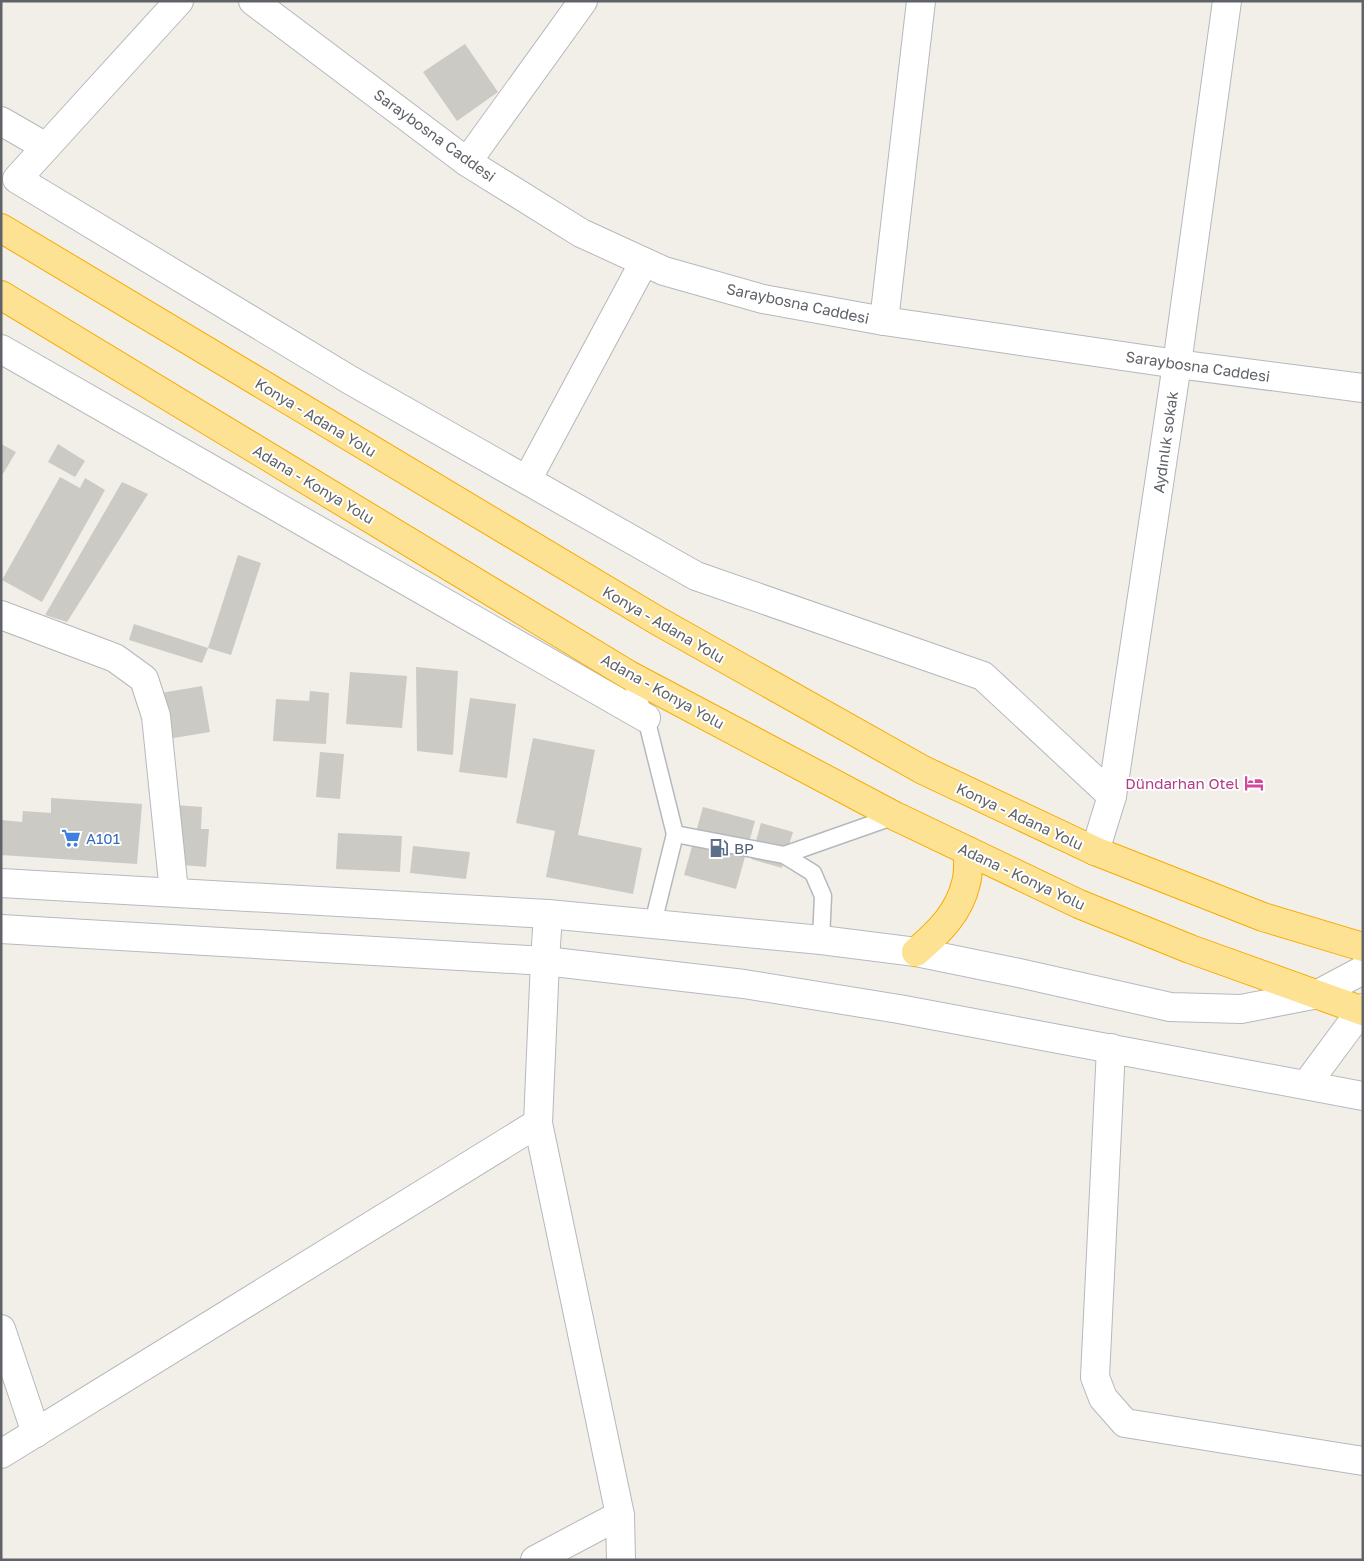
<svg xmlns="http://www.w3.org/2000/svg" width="1364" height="1561" viewBox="0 0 1364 1561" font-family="'Golos Text',sans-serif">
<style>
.building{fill:#cccac5}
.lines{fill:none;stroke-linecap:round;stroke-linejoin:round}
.lane-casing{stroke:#b5b8bc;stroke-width:19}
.street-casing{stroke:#b5b8bc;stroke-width:30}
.secondary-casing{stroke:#b6babf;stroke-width:30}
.highway-casing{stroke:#f9ab00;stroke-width:30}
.lane{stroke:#fff;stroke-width:16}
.street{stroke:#fff;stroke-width:28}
.secondary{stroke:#fff;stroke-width:28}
.highway{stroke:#fde293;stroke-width:28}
.labels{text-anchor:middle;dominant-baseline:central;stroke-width:4;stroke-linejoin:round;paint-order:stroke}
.street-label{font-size:15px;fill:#5f6368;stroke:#fff}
.hotel-label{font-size:15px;fill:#b23c85;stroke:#fff;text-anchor:end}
.shop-label{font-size:15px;fill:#366cbe;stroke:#fff;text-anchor:start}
.service-label{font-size:15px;fill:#4e5e75;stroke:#fff;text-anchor:start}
</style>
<rect width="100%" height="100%" fill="#f1efe8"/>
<g class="building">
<polygon points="465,44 498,92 457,121 423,72"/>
<polygon points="1,444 16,452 1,477"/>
<polygon points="58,444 85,461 75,477 48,462"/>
<polygon points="60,477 80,488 85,478 105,490 42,602 2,580"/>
<polygon points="122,482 148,494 67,622 45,615"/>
<polygon points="238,555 261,563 231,655 208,648"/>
<polygon points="134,624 208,648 202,663 129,640"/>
<polygon points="416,667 458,671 453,755 417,751"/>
<polygon points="350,672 407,676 402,728 346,724"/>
<polygon points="202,686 210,732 168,739 161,693"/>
<polygon points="310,691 329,693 326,744 273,741 276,699 309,701"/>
<polygon points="470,698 516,704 507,778 459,772"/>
<polygon points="533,738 595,750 578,835 642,848 633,894 546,877 555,831 516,823"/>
<polygon points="320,752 344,754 340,799 316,797"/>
<polygon points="51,798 142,804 137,864 1,855 2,820 22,822 23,811 51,813"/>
<polygon points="175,805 202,807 201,829 209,829 206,867 171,864"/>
<polygon points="703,807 755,821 736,889 684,875"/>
<polygon points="761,823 793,832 782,868 751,859"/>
<polygon points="338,833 402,836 400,872 336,869"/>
<polygon points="413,846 470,852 466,879 410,873"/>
</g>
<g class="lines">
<g class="lane-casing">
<g id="lane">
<polyline points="629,675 646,718 675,834 784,855 895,816"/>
<polyline points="784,855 813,873 823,896 821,940"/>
<polyline points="653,923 675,834"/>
</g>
</g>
<g class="street-casing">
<g id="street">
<polyline points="179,1 17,179 350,380 696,576 983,676 1112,796"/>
<polyline points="253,1 467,162 581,233 664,271 763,299 884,321 1177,364 1363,388"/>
<polyline points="1,121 46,147"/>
<polyline points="467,162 583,1"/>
<polyline points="884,321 921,1"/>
<polyline points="1,349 646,718"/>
<polyline points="527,480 644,262"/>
<polyline points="1,615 115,658 144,679 156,716 174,892"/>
<polyline points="1095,851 1112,796 1177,364 1227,1"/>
<polyline points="545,961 538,1123 620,1515 621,1560"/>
<polyline points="1111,1048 1095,1377 1103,1398 1125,1423 1363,1461"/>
<polyline points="1,1329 36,1433"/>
<polyline points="1,1454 538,1123"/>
<polyline points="535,1560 620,1515"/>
</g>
</g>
<g class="secondary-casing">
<g id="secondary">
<polyline points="1,883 548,914 821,940 916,952 1019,973 1170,1007 1241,1009 1318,994 1363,970"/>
<polyline points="1,929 545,961 744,984 899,1009 1363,1096"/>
<polyline points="545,961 548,914"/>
<polyline points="1306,1085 1363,1008"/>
</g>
</g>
<g class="highway-casing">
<g id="highway">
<polyline points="1,228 658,621 923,770 1095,851 1263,917 1363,947"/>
<polyline points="1,295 629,675 895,816 1079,904 1190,949 1363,1011"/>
<path d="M916,952C939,932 959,913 966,883C969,873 968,861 968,851"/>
</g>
</g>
<use href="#lane" class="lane"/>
<use href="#street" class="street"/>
<use href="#secondary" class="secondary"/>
<use href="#highway" class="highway"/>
</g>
<defs>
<g id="hotel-bare" transform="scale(1.5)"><path d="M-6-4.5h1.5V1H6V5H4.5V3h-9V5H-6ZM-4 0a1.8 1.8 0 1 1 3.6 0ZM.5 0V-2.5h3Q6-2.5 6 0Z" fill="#d1479c" stroke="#fff" stroke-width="2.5" paint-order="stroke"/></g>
<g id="supermarket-bare" transform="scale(1.5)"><path d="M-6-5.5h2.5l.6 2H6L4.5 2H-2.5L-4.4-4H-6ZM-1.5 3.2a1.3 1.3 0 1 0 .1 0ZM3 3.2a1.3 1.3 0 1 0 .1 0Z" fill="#3f7fe0" stroke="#fff" stroke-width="2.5" paint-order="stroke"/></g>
<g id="fuel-bare" transform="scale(1.5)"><path d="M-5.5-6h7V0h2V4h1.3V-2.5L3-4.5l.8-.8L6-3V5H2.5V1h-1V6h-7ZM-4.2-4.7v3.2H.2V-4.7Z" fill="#5c6f8a" stroke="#fff" stroke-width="2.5" paint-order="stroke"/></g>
</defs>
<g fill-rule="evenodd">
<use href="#hotel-bare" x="1254" y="783"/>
<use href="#supermarket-bare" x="71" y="838"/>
<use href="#fuel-bare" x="719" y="848"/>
</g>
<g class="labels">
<g class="street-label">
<text transform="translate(435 135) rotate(36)">Saraybosna Caddesi</text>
<text transform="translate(798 303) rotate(12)">Saraybosna Caddesi</text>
<text transform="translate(1198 366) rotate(8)">Saraybosna Caddesi</text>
<text transform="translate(316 417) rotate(31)">Konya - Adana Yolu</text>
<text transform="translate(1165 442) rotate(-82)">Aydınlık sokak</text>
<text transform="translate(314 484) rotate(31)">Adana - Konya Yolu</text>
<text transform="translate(664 624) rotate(30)">Konya - Adana Yolu</text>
<text transform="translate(663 691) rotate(29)">Adana - Konya Yolu</text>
<text transform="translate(1020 816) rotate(25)">Konya - Adana Yolu</text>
<text transform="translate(1022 876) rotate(25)">Adana - Konya Yolu</text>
</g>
<g class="hotel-label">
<text x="1239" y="783">Dündarhan Otel</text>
</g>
<g class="shop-label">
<text x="86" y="838">A101</text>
</g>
<g class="service-label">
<text x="734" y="848">BP</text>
</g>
</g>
<rect width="1364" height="1561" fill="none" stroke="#5f6368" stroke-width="5"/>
</svg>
